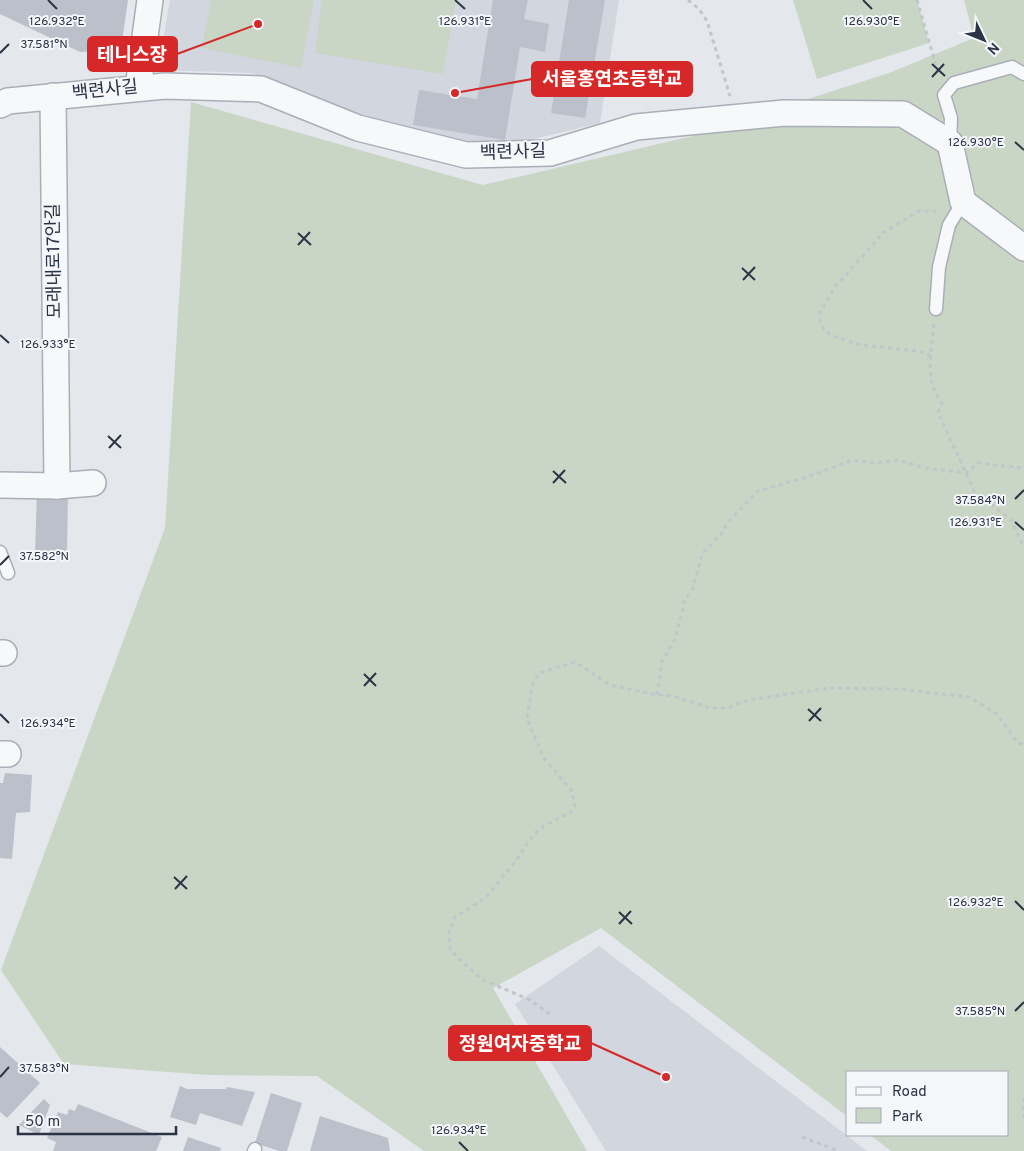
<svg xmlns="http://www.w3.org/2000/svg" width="1024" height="1151" viewBox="0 0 1024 1151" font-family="Overpass,'Noto Sans KR',sans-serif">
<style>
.built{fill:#d2d6de}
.green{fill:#c9d6c5}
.building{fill:#bbc0ca}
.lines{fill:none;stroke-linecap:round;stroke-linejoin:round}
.lane-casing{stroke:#a9aeb7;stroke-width:15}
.street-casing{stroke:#a9aeb7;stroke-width:28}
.path{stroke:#c2c5cb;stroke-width:3;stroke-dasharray:4 4;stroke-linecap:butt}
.lane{stroke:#f7f8fa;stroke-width:12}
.street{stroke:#f7f8fa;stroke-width:25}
.ticks{fill:none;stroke:#2b3445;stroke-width:2}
.labels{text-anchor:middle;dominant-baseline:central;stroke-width:4;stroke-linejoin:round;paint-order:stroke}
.street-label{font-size:18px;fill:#2b3445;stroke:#f4f6f9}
.ticks-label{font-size:12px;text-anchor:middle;fill:#2b3445;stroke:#f4f6f9;stroke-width:4;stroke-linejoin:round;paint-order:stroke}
.leader{fill:none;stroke:#d62828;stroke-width:2}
.callout-dot{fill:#d62828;stroke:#f4f6f9;stroke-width:2}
.callout{fill:#d62828;stroke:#d62828;stroke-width:2}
.callout-label{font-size:19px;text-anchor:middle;font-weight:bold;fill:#fff}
</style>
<rect width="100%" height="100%" fill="#e4e7ec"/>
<g class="built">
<polygon points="170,0 619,0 600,123 484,151 361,114 251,73 158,70"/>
<polygon points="599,946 867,1151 606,1151 515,1004"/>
</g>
<g class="green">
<polygon points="211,0 314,0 301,68 202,48"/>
<polygon points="322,0 456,0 443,74 315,53"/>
<polygon points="793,0 917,0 929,43 817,79"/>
<polygon points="964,0 1024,0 1024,1151 891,1151 870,1135 1008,1135 1008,1072 848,1072 848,1117 601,928 493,988 587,1151 424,1151 317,1076 207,1075 64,1064 1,970 165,528 191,102 483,185 693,136 889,73 974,38"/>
</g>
<g class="building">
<polygon points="0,0 128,0 122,42 99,51 80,52 0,14"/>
<polygon points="493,0 528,0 524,19 549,24 545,52 520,47 505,140 413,125 419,90 477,99"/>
<polygon points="569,0 605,0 585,118 551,113"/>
<polygon points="37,489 68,490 67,557 35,556"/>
<polygon points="5,773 32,775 30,812 16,813 12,859 0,858 0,783 3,783"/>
<polygon points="0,1047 40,1083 7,1118 0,1112"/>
<polygon points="180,1086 187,1089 226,1089 227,1087 255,1092 242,1126 200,1113 196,1125 170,1117"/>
<polygon points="271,1093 302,1103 287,1151 279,1151 255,1143"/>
<polygon points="44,1099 50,1105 39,1135 19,1125"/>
<polygon points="78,1104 162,1137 156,1151 53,1151 56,1142 47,1138 58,1112 67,1115 69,1109 75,1111"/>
<polygon points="320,1116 388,1138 390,1151 310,1151"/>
<polygon points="188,1137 221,1148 220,1151 183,1151"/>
</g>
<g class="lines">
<g class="lane-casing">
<g id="lane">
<polyline points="950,143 951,118 944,95 954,83 1012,67 1024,74"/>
<polyline points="936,309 939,267 949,225 963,202"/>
<polyline points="0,552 8,573"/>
<polyline points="254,1151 255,1149"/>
</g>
</g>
<g class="street-casing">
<g id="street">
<polyline points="138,88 150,0"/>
<polyline points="53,96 57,486"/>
<polyline points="0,105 8,101 165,86 261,89 358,128 466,155 550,153 636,127 784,113 903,114 950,143 963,202 1024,248"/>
<polyline points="0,485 57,486 93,483"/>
<polyline points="0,653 4,653"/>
<polyline points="0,754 8,754"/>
</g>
</g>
<g class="path">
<polyline points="688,0 699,9 707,21 730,96"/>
<polyline points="917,0 939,76"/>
<polyline points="934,324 930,363 932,386 942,404 938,412 974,491 1012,521 1021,542 1024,544"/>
<polyline points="931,356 918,351 861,345 830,335 821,325 819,314 835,287 884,232 919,211 939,211"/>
<polyline points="657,695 662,662 675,639 685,599 693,588 702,554 722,533 728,522 758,491 807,477 853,460 874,463 897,460 926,468 966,473 978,463 1024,468"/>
<polyline points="550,1014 528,999 481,979 450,950 449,931 455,917 485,898 512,866 535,833 545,825 571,812 575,806 572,791 544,758 527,719 532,685 539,673 575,662 610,685 657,695 673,696 710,708 727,708 748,700 830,688 900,689 969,697 997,714 1017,742 1024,745"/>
<polyline points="1024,1098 1023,1106 1024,1119"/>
<polyline points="802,1137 839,1151"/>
</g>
<use href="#lane" class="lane"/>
<use href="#street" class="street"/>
</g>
<path class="ticks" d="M48,0L57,9M455,0L465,9M863,0L872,9M0,53L9,44M932,64L945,76M932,77L944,64M1015,142L1024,150M298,233L311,245M298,245L310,232M742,268L755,280M743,280L755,267M0,335L9,343M108,436L121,448M109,448L121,435M553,471L566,483M553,483L565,470M1015,499L1024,490M1015,522L1024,530M0,565L9,556M364,674L376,686M364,686L376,673M808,709L821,721M0,714L9,723M809,721L821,708M174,877L187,889M175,889L187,876M1015,901L1024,910M619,912L632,924M619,924L631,911M1015,1011L1024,1002M0,1077L9,1067M459,1142L468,1151"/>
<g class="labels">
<g class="street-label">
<text transform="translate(105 91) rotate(-6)">백련사길</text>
<text transform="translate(513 153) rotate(-2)">백련사길</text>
<text transform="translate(55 261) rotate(-91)">모래내로17안길</text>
</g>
</g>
<g class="ticks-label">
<text x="872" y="25">126.930°E</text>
<text x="57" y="25">126.932°E</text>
<text x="465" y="25">126.931°E</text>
<text x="44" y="48">37.581°N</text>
<text x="976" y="146">126.930°E</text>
<text x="48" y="348">126.933°E</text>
<text x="980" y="504">37.584°N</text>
<text x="976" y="526">126.931°E</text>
<text x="44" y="560">37.582°N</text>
<text x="48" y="727">126.934°E</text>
<text x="976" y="906">126.932°E</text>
<text x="980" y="1015">37.585°N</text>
<text x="44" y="1072">37.583°N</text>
<text x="459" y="1134">126.934°E</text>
</g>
<path class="leader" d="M258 24L177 54M455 93L532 79M666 1077L591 1043"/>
<g class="callout-dot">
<circle cx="258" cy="24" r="5"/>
<circle cx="455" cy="93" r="5"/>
<circle cx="666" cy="1077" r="5"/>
</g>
<g class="callout">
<rect x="88" y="37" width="89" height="34" rx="5"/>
<rect x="532" y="62" width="160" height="34" rx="5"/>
<rect x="449" y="1026" width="142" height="34" rx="5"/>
</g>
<g class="callout-label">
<text x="132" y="61">테니스장</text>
<text x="612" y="85">서울홍연초등학교</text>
<text x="520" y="1050">정원여자중학교</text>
</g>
<rect x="846" y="1071" width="162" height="65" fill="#f4f6f9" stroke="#a4a8b1"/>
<rect x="856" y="1087" width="25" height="8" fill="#f7f8fa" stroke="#a4a8b1"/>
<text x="892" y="1096" font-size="15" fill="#2b3445">Road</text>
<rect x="856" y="1108" width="25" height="15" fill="#c9d6c5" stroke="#a4a8b1"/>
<text x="892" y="1121" font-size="15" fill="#2b3445">Park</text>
<g transform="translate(984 40) rotate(133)" stroke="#f4f6f9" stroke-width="4" paint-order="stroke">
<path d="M0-4L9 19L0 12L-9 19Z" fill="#2b3445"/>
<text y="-8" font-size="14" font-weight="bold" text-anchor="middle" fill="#2b3445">N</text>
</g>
<path d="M18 1126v8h158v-8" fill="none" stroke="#2b3445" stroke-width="2.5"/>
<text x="25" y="1126" font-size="15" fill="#2b3445" stroke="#f4f6f9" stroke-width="4" paint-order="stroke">50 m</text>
</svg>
